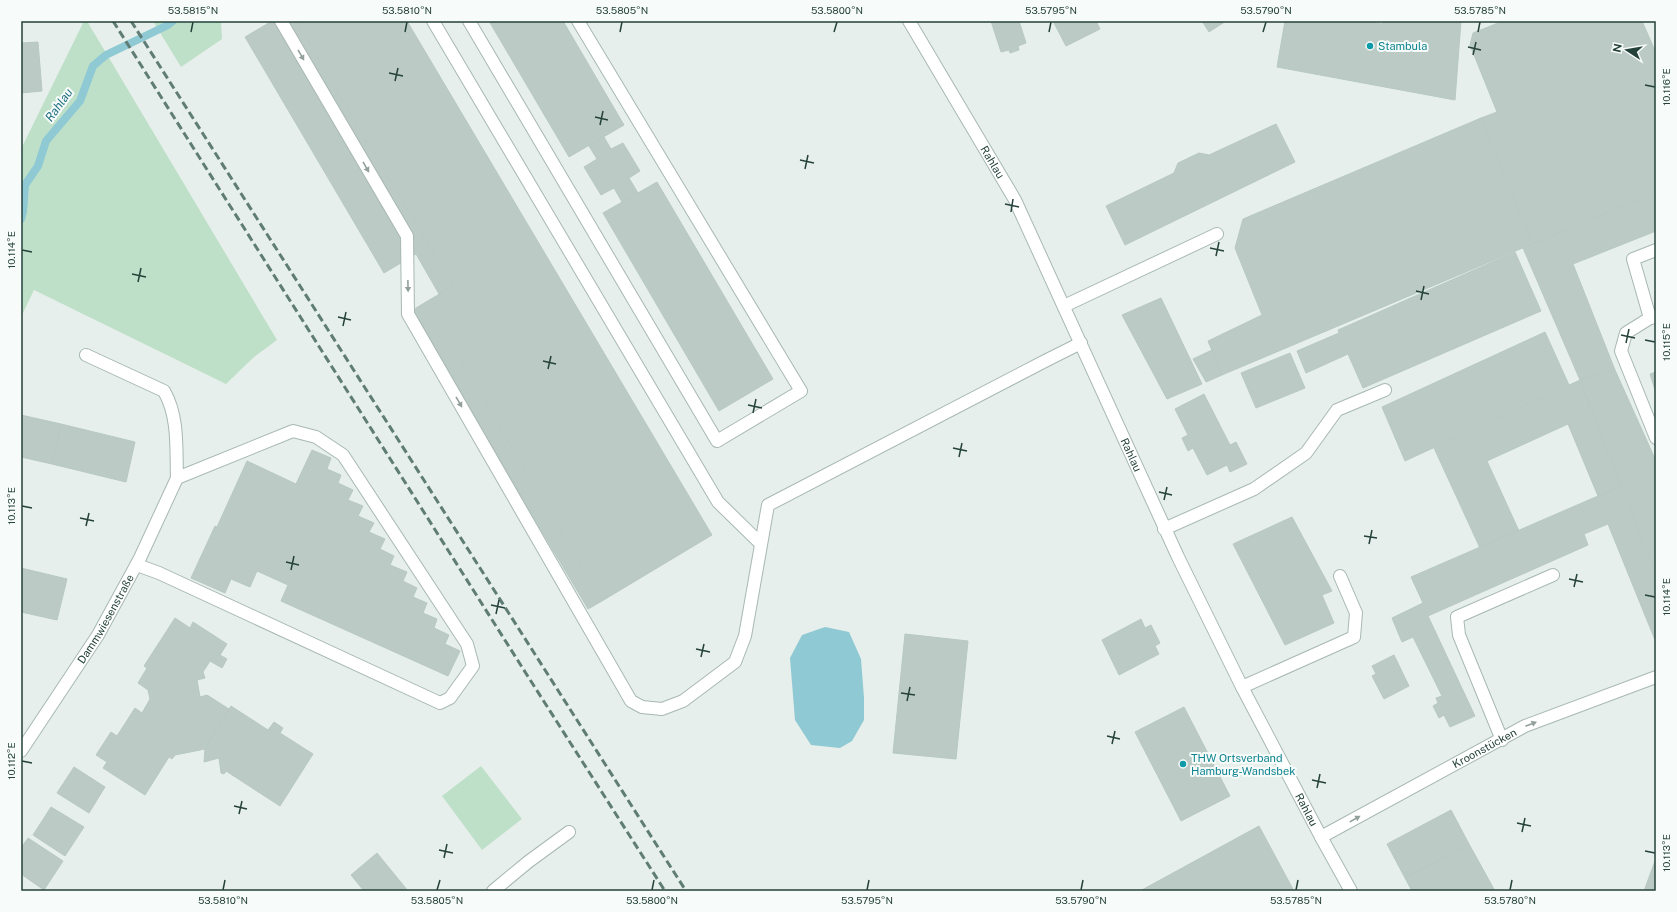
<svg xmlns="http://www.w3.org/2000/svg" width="1677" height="912" viewBox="0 0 1677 912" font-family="'Public Sans',sans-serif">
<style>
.green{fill:#bfe0c8}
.water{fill:#8ec9d4}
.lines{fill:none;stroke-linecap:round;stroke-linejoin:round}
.stream{stroke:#8ec9d4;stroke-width:8}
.building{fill:#bbcac4;stroke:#b8c9c2}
.lane-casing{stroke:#a8b8b2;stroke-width:14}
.street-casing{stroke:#a8b8b2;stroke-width:14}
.lane{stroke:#fff;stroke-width:12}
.street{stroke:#fff;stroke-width:12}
.rail{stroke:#5f7d75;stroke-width:3;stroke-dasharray:8 4;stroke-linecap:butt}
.oneway{fill:#92a09c}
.ticks{fill:none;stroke:#24423a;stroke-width:1.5}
.culture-dot{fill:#0f9aa8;stroke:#f7fbf9;stroke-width:1.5}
.labels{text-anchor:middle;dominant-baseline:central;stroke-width:4;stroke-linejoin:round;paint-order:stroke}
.culture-label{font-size:11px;fill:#0d838f;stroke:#f7fbf9;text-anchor:start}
.street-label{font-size:11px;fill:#24423a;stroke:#f7fbf9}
.water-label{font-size:12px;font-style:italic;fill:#1c6f80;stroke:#f7fbf9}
.neatline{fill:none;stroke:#24423a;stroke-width:1.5}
.ticks-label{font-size:10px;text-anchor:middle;fill:#24423a}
</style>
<rect width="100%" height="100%" fill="#e6efeb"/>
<g class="green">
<polygon points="84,21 87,21 277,340 254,357 226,384 34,290 21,317 21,149"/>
<polygon points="153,21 221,21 222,39 181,67"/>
<polygon points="481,766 522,819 482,850 442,796"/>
</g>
<polygon class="water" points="825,627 849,632 861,659 864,698 864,720 852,741 840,748 811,745 795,720 790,658 802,635"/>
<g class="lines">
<polyline class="stream" points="21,219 23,212 25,185 38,166 46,141 80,101 93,66 106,55 168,25 173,21"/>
</g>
<g class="building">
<polygon points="272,21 296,21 453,286 439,294 416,254 384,273 245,37"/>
<polygon points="296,21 407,21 712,535 602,601 426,302 453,286"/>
<polygon points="489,21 563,21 624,125 569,157"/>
<polygon points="991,21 1019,21 1026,43 1018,46 1019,50 1010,53 1009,50 1001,52"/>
<polygon points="1053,21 1096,21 1100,29 1066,46"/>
<polygon points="1202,21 1226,21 1209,32"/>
<polygon points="1285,21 1366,21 1382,24 1383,21 1461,21 1455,100 1277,67"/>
<polygon points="1503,21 1642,21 1656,53 1656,192 1532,244 1481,118 1497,112 1470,45 1473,33"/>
<polygon points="38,42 42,91 21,93 21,43"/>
<polygon points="1481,118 1532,244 1222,375 1208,341 1262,315 1235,248 1243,219"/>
<polygon points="1276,124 1295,162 1125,245 1106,206 1174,173 1178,163 1199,153 1209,155"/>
<polygon points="604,137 611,149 623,143 640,171 629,178 638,193 622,202 614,188 601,195 584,167 597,159 589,146"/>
<polygon points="657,182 773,379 719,411 603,213"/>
<polygon points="1656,192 1656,231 1573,264 1615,370 1580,380 1523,248"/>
<polygon points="1515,252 1541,311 1363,388 1348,354 1306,373 1297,351 1339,333 1338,330"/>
<polygon points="1161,298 1202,384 1167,399 1122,315"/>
<polygon points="426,302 602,601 588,609 411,311"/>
<polygon points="1545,332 1569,385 1405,461 1382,407"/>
<polygon points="1212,350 1222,375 1206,382 1193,359"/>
<polygon points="1290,353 1305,388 1256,408 1241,373"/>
<polygon points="1615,370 1656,461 1656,575 1580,380"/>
<polygon points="1656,372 1656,393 1650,374"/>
<polygon points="1580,380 1621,486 1598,496 1568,424 1487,461 1519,531 1480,548 1434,448"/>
<polygon points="1204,394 1230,445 1236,442 1247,464 1230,472 1227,465 1207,475 1193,448 1188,451 1182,438 1188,435 1175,409"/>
<polygon points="21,415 61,424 52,464 21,457"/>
<polygon points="61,424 135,442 126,482 52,464"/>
<polygon points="312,450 331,458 327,469 341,475 338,483 353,490 348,500 363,506 358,516 374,523 369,532 385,539 380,549 394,556 390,565 407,572 403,581 417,588 413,597 427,603 423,613 437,619 434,628 449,635 445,644 460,651 448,676 281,601 288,585 257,571 250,587 231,579 225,593 191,578 215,526 217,527 247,461 296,484"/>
<polygon points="1621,486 1656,575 1656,639 1655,640 1608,524 1584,534 1588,545 1428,616 1475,716 1450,727 1444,715 1439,718 1433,706 1438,703 1436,698 1442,696 1413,637 1402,642 1392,618 1423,603 1411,577"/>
<polygon points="1292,517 1332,591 1322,595 1334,623 1285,645 1233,544"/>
<polygon points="21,568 67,579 57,620 21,612"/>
<polygon points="175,618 190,628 193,622 227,644 220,655 227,659 222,668 210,661 203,672 205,678 197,680 200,697 207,695 229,709 205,749 175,755 172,759 169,757 145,795 103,768 107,762 96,755 111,732 117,736 135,708 142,713 150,699 148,690 138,683 147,668 144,666"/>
<polygon points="1141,619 1145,628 1151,625 1160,643 1155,646 1159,654 1119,675 1102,640"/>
<polygon points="905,634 968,641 956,759 893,753"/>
<polygon points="1394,655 1409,686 1384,699 1372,676 1376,674 1372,666"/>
<polygon points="231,706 268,730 274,722 283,728 280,733 313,754 280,806 226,771 224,774 221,773 219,758 204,762 205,749"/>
<polygon points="1184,707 1230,796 1181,821 1135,732"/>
<polygon points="74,767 105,787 89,813 57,793"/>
<polygon points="51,807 84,827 65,856 33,835"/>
<polygon points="1451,810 1469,844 1405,878 1387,844"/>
<polygon points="1259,826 1294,891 1140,891"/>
<polygon points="28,838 63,861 44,890 21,874 21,848"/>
<polygon points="1469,844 1495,891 1412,891 1405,878"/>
<polygon points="377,853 408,891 364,891 351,875"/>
<polygon points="1656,858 1656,891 1644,891"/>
</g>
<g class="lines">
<g class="lane-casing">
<g id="lane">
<polyline points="281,21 407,236 408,314 631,701 642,707 662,709 683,701 735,662 745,636 768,505 1047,360 1081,343"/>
<polyline points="433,21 718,502 761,544"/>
<polyline points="469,21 717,441 801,391 578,21"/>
<polyline points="1656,250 1633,259 1650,318 1656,317"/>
<polyline points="1064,306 1217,234"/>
<polyline points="1650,318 1626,333 1621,351 1656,438"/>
<path d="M86,355L164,391C179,417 176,449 177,478L293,431L316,437L343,455L467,644L473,666L450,698L440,703L159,573L137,565"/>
<polyline points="1164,529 1254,489 1306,453 1337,410 1385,390"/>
<polyline points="1242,687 1354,637 1356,613 1340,576"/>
<polyline points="1502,740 1459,635 1457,617 1553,575"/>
<polyline points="493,891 528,862 569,832"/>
</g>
</g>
<g class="street-casing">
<g id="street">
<path id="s1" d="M909,21L1015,200L1178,557L1242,687L1321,837L1351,891"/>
<path id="s2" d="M21,751L98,635L140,558L177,478"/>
<path id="s3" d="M1321,837L1525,726L1656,677"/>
</g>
</g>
<use href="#lane" class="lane"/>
<use href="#street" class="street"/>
<g class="rail">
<polyline points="113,21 527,675 665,891"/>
<polyline points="131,21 686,891"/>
</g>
</g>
<defs><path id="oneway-solid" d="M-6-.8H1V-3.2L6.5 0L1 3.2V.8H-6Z"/></defs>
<g class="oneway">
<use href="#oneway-solid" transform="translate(301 55) rotate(60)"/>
<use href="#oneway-solid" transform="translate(366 167) rotate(60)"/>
<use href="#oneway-solid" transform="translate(408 286) rotate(89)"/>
<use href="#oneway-solid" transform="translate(459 402) rotate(60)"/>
<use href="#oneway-solid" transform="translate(1531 724) rotate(-21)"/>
<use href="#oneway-solid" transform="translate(1355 819) rotate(-29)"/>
</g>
<path class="ticks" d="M191,32L193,22M405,32L407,22M620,32L622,22M834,32L837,22M1049,32L1051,22M1263,32L1266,22M1478,32L1480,22M1468,47L1481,50M1473,55L1476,42M389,73L403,76M395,81L398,68M1645,85L1655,87M595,117L608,120M600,125L603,111M800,160L814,163M805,169L808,155M1005,204L1019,207M1011,212L1013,199M1210,248L1224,251M22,250L32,252M1216,256L1219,242M132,274L146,277M138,282L141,268M1416,291L1429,294M1421,300L1424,286M338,317L351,320M343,326L346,312M1621,335L1635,338M1645,340L1655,342M1626,343L1629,329M543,361L556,364M548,369L551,356M748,405L762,408M753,413L756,399M953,448L967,451M959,457L962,443M1159,492L1172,495M1164,500L1167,487M22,506L32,508M80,518L94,521M86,526L89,513M1364,536L1377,538M1369,544L1372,530M286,562L299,565M291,570L294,556M1569,579L1583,582M1574,587L1577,574M1645,595L1655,597M491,605L505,608M496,614L499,600M696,649L710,652M701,657L704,644M901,693L915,695M907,701L910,687M1107,736L1120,739M1112,744L1115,731M22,761L32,763M1312,780L1326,783M1317,788L1320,774M234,806L247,809M239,814L242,801M1517,823L1531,826M1522,832L1525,818M439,850L453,853M1645,851L1655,853M444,858L447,844M223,890L225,880M437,890L440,880M652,890L654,880M867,890L869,880M1081,890L1083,880M1296,890L1298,880M1510,890L1512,880"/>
<g class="culture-dot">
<circle cx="1370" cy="46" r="4"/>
<circle cx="1183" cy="764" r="4"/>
</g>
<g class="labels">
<g class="culture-label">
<text x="1378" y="46">Stambula</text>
<text x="1191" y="758">THW Ortsverband<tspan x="1191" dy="13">Hamburg-Wandsbek</tspan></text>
</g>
<g class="street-label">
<text stroke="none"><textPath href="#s1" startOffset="164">Rahlau</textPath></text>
<text stroke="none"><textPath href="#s1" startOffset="488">Rahlau</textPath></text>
<text stroke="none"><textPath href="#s2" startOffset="157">Dammwiesenstraße</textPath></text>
<text stroke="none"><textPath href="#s3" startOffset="186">Kroonstücken</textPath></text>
<text stroke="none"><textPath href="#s1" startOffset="884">Rahlau</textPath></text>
</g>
<g class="water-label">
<text transform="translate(59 105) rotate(-54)">Rahlau</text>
</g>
</g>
<rect width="1677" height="912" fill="none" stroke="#f7fbf9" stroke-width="44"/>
<g transform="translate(1627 50) rotate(282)" stroke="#f7fbf9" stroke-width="3" paint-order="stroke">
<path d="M0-3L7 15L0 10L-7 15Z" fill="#24423a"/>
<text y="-6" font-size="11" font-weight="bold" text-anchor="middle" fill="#24423a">N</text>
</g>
<rect x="22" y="22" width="1633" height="868" class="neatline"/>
<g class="ticks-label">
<text x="193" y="14">53.5815°N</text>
<text x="407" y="14">53.5810°N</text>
<text x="622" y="14">53.5805°N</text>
<text x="837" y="14">53.5800°N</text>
<text x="1051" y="14">53.5795°N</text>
<text x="1266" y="14">53.5790°N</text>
<text x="1480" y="14">53.5785°N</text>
<text transform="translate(1666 87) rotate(-90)" y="4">10.116°E</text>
<text transform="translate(11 250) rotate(-90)" y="4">10.114°E</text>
<text transform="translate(1666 342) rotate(-90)" y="4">10.115°E</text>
<text transform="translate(11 506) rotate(-90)" y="4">10.113°E</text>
<text transform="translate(1666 597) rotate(-90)" y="4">10.114°E</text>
<text transform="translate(11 761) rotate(-90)" y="4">10.112°E</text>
<text transform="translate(1666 853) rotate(-90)" y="4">10.113°E</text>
<text x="223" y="904">53.5810°N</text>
<text x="437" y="904">53.5805°N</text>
<text x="652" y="904">53.5800°N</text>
<text x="867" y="904">53.5795°N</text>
<text x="1081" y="904">53.5790°N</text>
<text x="1296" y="904">53.5785°N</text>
<text x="1510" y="904">53.5780°N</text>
</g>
</svg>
